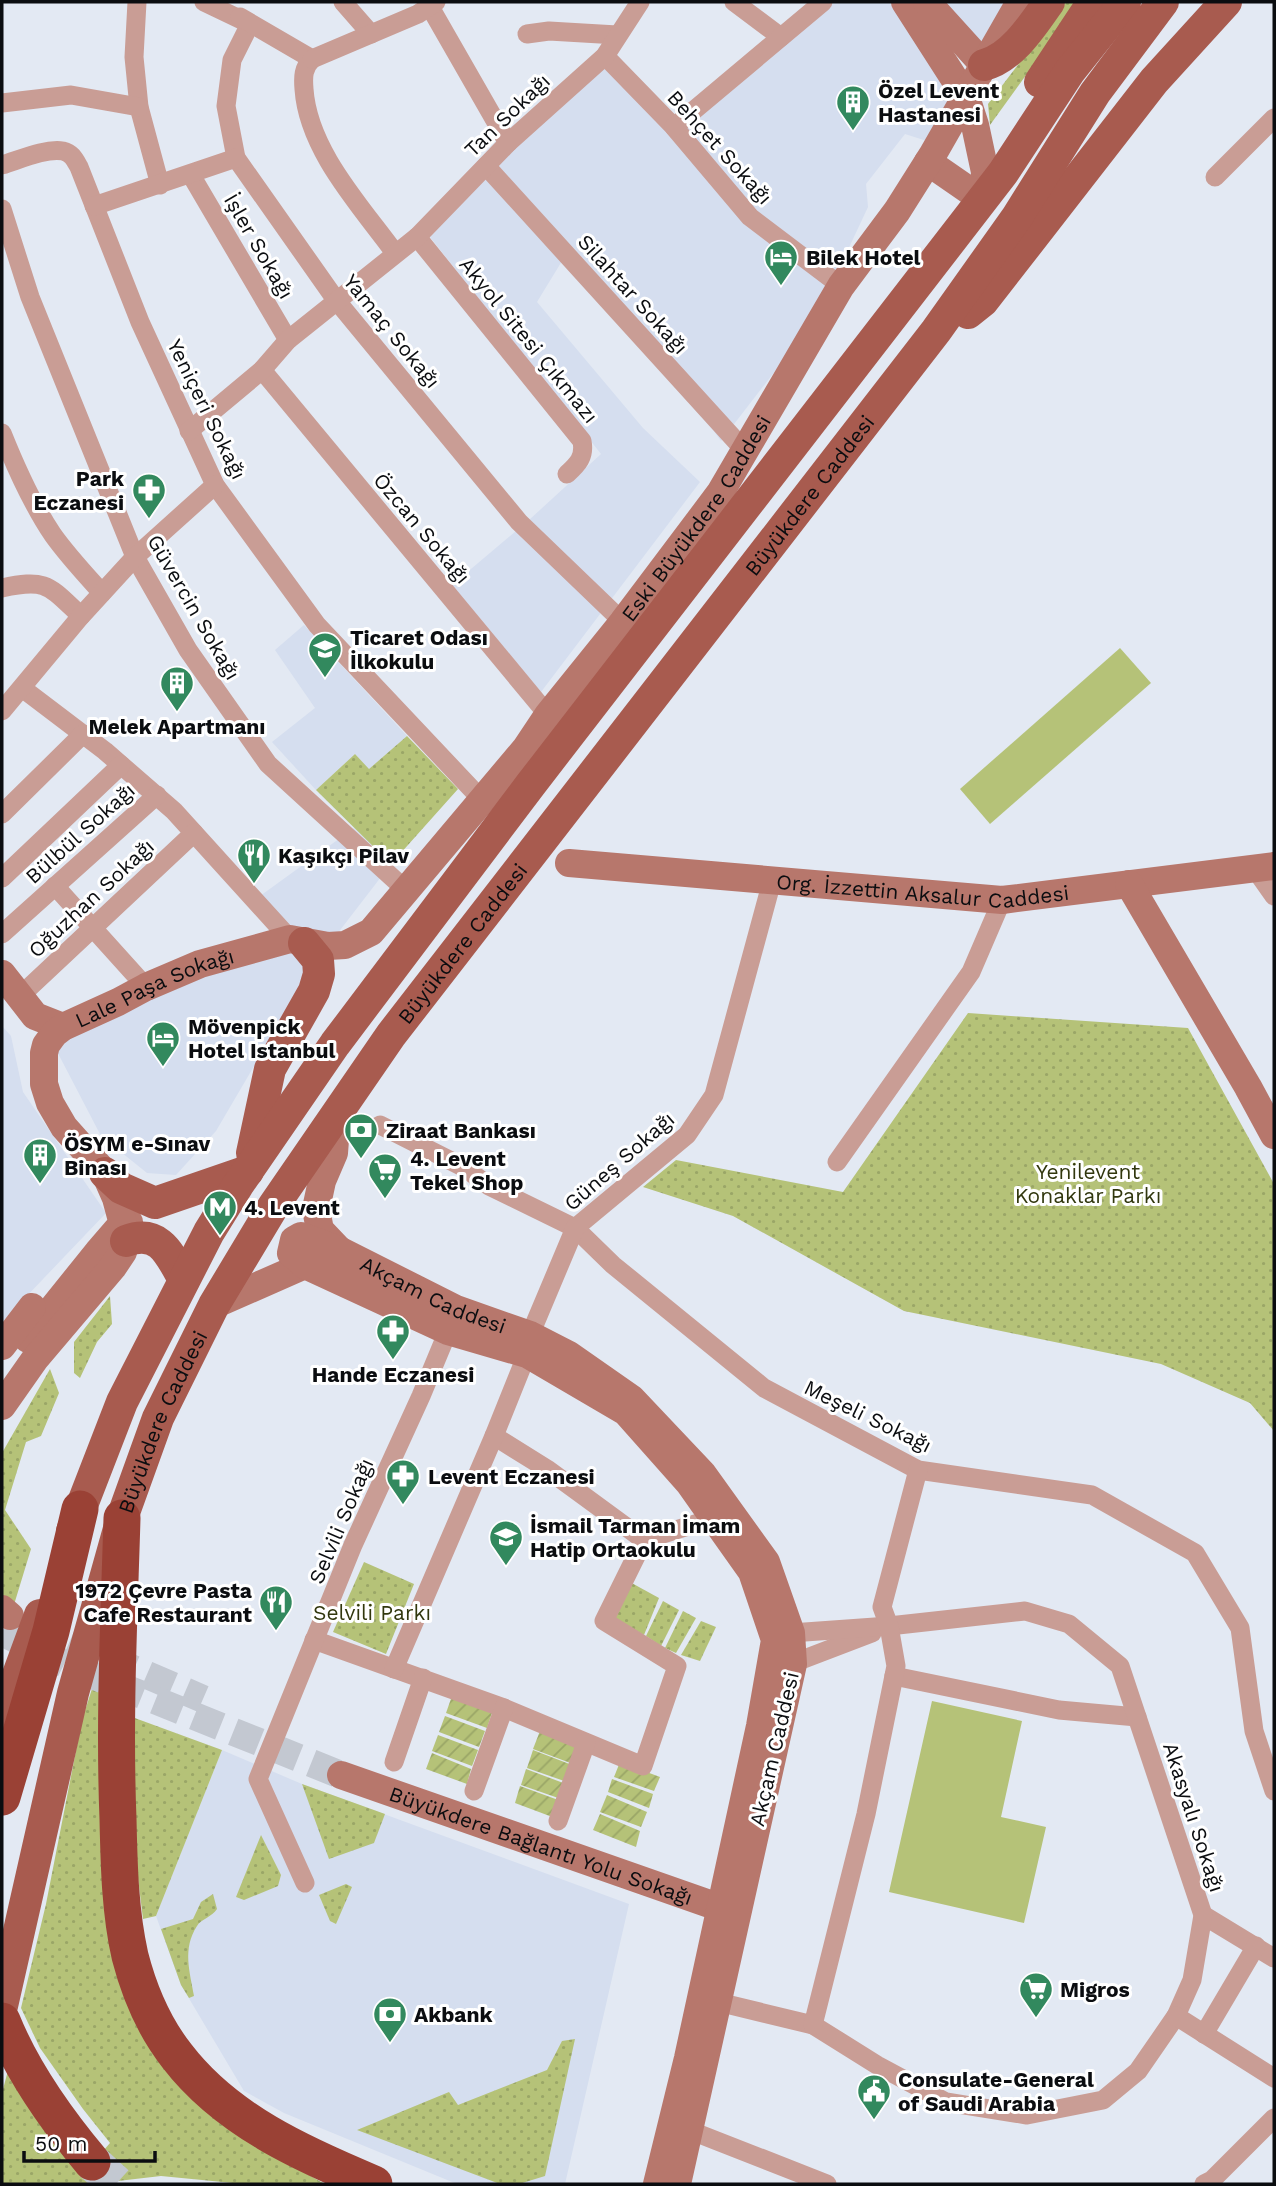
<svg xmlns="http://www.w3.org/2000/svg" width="1276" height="2186" viewBox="0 0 1276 2186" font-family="'Work Sans',sans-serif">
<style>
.built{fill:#d5deef}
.grass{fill:url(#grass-dots)}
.garden{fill:url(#garden-furrows)}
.pitch{fill:#b5c278}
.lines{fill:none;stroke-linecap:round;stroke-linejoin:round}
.secondary-tunnel{stroke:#c3c8d1;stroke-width:28;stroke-dasharray:28 14;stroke-linecap:butt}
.highway-tunnel{stroke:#c3c8d1;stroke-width:37;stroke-dasharray:37 18;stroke-linecap:butt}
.street{stroke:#c99d95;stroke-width:19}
.secondary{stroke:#b7776c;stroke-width:28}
.primary{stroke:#a85b4f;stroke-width:32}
.highway{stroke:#9a4135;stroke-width:37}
.labels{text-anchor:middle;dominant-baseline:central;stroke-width:6;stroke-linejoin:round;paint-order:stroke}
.poi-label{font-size:21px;font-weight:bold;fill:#0b0d10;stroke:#fff;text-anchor:start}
.street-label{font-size:21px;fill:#0b0d10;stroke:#fff}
.park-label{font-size:21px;fill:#31370e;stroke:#fff}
</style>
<defs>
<pattern id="grass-dots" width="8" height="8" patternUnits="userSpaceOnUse" patternTransform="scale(1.75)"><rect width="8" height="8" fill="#b5c278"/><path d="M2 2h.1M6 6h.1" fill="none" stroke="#9aa667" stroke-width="1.8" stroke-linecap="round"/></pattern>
<pattern id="garden-furrows" width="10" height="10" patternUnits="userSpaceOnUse" patternTransform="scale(1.75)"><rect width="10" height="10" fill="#b5c278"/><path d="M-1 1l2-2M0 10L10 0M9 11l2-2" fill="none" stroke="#9aa667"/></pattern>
</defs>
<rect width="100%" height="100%" fill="#e3e9f3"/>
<g class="built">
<polygon points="812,2 896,2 957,94 930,142 905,134 866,184 868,207 816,318 721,441 713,430 562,261 537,302 643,428 700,482 541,692 452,585 529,520 601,454 430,237 517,145 612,53 677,119"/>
<polygon points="945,2 1007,2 984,49"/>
<polygon points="304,625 407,736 368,770 355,754 316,790 272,742 315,708 275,650"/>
<polygon points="354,828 391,864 314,964 216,1131 176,1175 147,1173 101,1136 37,1013 51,1027 280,938 260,896"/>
<polygon points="2,1026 11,1036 23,1092 106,1213 2,1322"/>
<polygon points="222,1750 302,1784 629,1904 565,2184 457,2184 284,2113 244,2091 181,1985 156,1916"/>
</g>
<g class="grass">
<polygon points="1066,2 1079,2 990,125 988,104"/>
<polygon points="407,736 458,789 391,864 316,790 355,754 369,769"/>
<polygon points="968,1013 1188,1028 1274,1184 1274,1431 1250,1403 1161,1364 904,1311 733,1216 643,1187 676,1160 843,1192"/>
<polygon points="110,1296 112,1324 97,1342 80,1378 74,1373 74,1342"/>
<polygon points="50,1369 59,1393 41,1436 26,1442 5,1510 31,1549 13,1608 2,1597 2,1453"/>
<polygon points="364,1562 414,1584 386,1654 333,1632"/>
<polygon points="628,1581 659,1598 644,1635 612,1617"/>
<polygon points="663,1601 679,1610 661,1646 646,1636"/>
<polygon points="683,1611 696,1618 676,1653 665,1648"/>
<polygon points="701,1621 716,1627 700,1661 681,1655"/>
<polygon points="99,1667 104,1669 115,1965 296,2168 325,2184 243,2184 161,2176 92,2184 2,2184 2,2093 10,2063 82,2175 110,2143 83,2109 40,2048 21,2008 46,1904 82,1720"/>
<polygon points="132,1717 222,1750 156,1916 143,1919 135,1853"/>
<polygon points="302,1784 385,1814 374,1843 329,1859"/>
<polygon points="261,1835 281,1875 278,1886 244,1900 236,1897"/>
<polygon points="346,1884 352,1887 336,1924 330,1921 319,1895"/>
<path d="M213,1894L217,1909C212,1917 201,1919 197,1926C182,1949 190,1972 194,1996L189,1998L181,1985L161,1929L193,1919L201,1902Z"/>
<polygon points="575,2039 545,2176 519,2184 500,2184 357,2130 449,2092 458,2105 547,2070 562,2041"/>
</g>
<g class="garden">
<polygon points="452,1696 492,1713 487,1728 446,1713"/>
<polygon points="445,1716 485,1731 479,1747 439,1732"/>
<polygon points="540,1731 580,1746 573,1764 533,1749"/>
<polygon points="438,1735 478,1750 472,1766 432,1751"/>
<polygon points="533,1750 572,1765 567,1782 527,1768"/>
<polygon points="432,1753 471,1769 467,1784 426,1769"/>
<polygon points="620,1762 660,1777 654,1791 614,1777"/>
<polygon points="526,1769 566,1784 561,1799 521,1785"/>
<polygon points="612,1779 653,1794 649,1808 608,1792"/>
<polygon points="520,1786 561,1801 555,1818 515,1803"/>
<polygon points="607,1795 647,1812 641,1827 600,1812"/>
<polygon points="600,1814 640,1831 636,1847 593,1830"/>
</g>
<g class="pitch">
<polygon points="1120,648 1151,683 990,824 960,789"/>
<polygon points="932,1701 1022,1721 1001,1817 1046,1827 1024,1923 889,1892"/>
</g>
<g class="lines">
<g class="secondary-tunnel">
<polyline points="31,1625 203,1699"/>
<polyline points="2,1632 65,1664 341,1775"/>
</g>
<polyline class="highway-tunnel" points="92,2162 116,2184"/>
<g class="street">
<polyline points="137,2 134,57 139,107 160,185"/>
<polyline points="204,2 250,24 232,60 226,106 236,158 336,300 519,522 623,622"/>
<polyline points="343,2 371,34"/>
<polyline points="734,2 781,37"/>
<polyline points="430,7 508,143"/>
<path d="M240,17L312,59C303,68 303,77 304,89C308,150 360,205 395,253"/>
<polyline points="527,34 549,31 617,35"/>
<polyline points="605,56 674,127 750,217 841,286"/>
<polyline points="312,59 418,14 436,2"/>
<polyline points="2,103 71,95 139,107"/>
<polyline points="674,127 823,2"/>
<path d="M2,165C19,160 45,148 63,151C72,153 75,160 79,167L140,322L215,485L317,625L483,801"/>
<polyline points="486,166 746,452"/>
<polyline points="191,175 288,340"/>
<polyline points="1215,177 1274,118"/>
<polyline points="94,206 236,158"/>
<polyline points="2,209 30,297 135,557 188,650 268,764 407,891"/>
<path d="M417,237L582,441C585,457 578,464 567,474"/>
<polyline points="262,370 548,715"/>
<polyline points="189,431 262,370 288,340 417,237 508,143 605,56 640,2"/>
<path d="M2,433C16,468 32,504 53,535C68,556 85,574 102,593"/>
<path d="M2,588C47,578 49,586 81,616"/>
<polyline points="22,688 105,751 174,811 290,939"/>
<polyline points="2,711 81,616 135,557 215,485"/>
<polyline points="2,814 83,734"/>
<polyline points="1255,869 1274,896"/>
<polyline points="2,878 121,765"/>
<polyline points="55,886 146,987"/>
<polyline points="2,934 157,795"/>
<polyline points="19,997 194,833"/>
<polyline points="380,1125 465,1168 489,1186 575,1228 613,1265 764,1388 918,1470 1092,1495 1195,1553 1240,1628 1254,1731 1274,1791"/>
<polyline points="837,1162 971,972 1002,900"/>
<polyline points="494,1436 547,1469 644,1540"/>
<polyline points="314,1640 504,1708 643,1766 677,1666 604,1621 644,1540 714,1518"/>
<polyline points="783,1667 872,1633"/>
<polyline points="394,1669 494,1436 527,1354 530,1335 575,1228 687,1135 714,1095 772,881"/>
<polyline points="894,1676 1059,1710 1137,1717"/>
<polyline points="394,1762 423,1678"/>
<polyline points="474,1791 504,1708"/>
<polyline points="558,1821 586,1743"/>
<polyline points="305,1883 258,1779 353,1545 421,1396 448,1331"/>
<polyline points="1203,1915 1274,1958"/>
<polyline points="718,2002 813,2025 877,2065 946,2102 1027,2115 1103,2100 1138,2071 1176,2016 1192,1980 1203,1915 1120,1666 1069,1624 1025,1611 889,1626 791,1633"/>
<polyline points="1176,2016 1274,2078"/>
<polyline points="813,2025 866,1814 896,1666 889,1626 882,1607 918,1470"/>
<polyline points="1204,2034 1256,1946"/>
<polyline points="689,2130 827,2184"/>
<polyline points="1204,2184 1212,2180 1274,2118"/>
</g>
<g class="secondary">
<polyline points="905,2 966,97 975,125 985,172 983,200"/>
<polyline points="927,2 984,65"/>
<polyline points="928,162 983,200"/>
<path id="s1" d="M569,863L1002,900L1274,866"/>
<polyline points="1129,884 1248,1087 1274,1135"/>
<polyline points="2,974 35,1016 63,1027"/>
<polyline points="337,1113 334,1153 322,1181 316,1209 320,1230 339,1250"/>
<polyline points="214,1305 305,1265"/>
<polyline points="28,1339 98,1252 117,1230 129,1222"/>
<polyline points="2,1346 32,1307"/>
<path id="s2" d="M2,1406L35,1359L113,1267L123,1252L127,1239L116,1198L105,1173L64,1127L50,1103L44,1084V1053L46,1045L54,1034L63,1027L118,1002L146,987L200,964L290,939L328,946L345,945L371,932L526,748L548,715L623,622L720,493L841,286L897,211L933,154L1020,2"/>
<polyline points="2,1609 10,1616"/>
<path id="s3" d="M341,1775L721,1908L738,1901"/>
<path id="s4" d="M657,2184L688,2058L760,1726L775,1640L752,1572L689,1483L626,1412L527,1354L448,1331L305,1265L291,1253L294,1240L301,1236L339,1250L456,1309L530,1335L569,1355L632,1399L702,1473L766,1562L791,1633L793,1664L677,2184"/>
</g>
<g class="primary">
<path d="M984,65C1012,58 1033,25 1049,2"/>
<polyline points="1040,82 1093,2"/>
<polyline points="968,313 983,301 1154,81 1226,2"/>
<polyline points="252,1153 270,1069 314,991 319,974 318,960 304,943"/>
<polyline points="105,1173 121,1188 155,1203 248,1171"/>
<path d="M126,1241C160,1228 170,1255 184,1280"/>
<polyline points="72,1531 122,1402 209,1232 238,1185 335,1044 531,784 1003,173 1070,71 1125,2"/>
<polyline points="2,1718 40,1615"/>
<path id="s5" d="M2,2006L73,1693L122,1518L158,1418L214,1305L274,1205L391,1035L936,331L1017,217L1095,93L1163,2"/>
</g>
<g class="highway">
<path d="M122,1518C119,1619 114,1719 118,1819C119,1865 120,1912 130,1956C139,1991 155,2028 177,2056C226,2120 302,2154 374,2184"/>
<polyline points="2,1797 51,1631 80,1509"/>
<path d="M2,2021C23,2073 56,2119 92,2162"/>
</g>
</g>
<defs>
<g id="building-pin" transform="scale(1.75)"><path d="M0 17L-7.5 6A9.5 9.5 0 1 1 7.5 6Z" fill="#32895e" stroke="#fff"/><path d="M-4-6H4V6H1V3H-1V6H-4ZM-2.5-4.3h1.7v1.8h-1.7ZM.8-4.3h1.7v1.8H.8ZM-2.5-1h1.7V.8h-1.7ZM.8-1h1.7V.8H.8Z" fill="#fff"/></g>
<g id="hotel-pin" transform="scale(1.75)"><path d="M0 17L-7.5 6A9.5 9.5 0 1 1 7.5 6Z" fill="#32895e" stroke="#fff"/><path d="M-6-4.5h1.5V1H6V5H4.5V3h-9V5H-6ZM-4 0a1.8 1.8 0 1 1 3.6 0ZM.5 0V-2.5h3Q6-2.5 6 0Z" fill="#fff"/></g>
<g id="pharmacy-pin" transform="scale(1.75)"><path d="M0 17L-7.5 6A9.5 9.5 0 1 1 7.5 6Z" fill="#32895e" stroke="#fff"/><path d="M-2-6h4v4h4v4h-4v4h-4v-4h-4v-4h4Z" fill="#fff"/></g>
<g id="school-pin" transform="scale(1.75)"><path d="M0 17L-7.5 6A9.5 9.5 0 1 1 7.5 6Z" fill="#32895e" stroke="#fff"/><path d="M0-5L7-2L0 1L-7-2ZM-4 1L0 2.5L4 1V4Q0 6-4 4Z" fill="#fff"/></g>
<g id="restaurant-pin" transform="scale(1.75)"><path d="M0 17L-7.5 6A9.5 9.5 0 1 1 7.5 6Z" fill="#32895e" stroke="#fff"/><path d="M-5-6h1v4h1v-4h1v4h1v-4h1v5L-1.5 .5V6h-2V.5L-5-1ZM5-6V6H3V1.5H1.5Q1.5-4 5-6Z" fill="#fff"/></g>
<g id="bank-pin" transform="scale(1.75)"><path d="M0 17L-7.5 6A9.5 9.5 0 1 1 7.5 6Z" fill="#32895e" stroke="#fff"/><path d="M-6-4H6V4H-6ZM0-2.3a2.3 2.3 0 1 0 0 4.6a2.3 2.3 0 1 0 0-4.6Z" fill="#fff"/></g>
<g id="supermarket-pin" transform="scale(1.75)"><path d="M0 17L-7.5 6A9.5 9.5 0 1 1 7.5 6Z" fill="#32895e" stroke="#fff"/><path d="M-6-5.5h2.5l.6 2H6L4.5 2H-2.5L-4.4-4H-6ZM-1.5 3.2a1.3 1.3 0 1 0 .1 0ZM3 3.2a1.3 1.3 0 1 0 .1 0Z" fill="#fff"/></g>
<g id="metro-pin" transform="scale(1.75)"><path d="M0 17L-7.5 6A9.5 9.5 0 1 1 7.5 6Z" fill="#32895e" stroke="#fff"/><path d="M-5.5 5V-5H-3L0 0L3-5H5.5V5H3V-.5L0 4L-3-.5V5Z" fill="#fff"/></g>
<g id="civic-pin" transform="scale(1.75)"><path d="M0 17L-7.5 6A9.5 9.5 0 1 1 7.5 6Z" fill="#32895e" stroke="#fff"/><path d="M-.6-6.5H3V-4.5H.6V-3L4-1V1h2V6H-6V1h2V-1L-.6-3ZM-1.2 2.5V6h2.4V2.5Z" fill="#fff"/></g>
</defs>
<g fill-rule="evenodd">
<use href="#building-pin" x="853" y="102"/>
<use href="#hotel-pin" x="781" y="257"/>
<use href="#pharmacy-pin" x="149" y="490"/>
<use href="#school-pin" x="325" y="649"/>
<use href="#building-pin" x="177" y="683"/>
<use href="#restaurant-pin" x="254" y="855"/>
<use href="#hotel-pin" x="163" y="1038"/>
<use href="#bank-pin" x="361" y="1130"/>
<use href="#building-pin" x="40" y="1155"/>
<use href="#supermarket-pin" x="385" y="1170"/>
<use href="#metro-pin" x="220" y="1207"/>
<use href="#pharmacy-pin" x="393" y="1331"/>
<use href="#pharmacy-pin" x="403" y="1476"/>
<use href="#school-pin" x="506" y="1537"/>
<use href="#restaurant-pin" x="276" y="1602"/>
<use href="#supermarket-pin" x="1036" y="1989"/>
<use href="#bank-pin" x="390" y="2014"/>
<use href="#civic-pin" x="874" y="2091"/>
</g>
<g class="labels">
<g class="poi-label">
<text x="878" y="90">Özel Levent<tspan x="878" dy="24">Hastanesi</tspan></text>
<text x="806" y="257">Bilek Hotel</text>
<text x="124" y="478" text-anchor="end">Park<tspan x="124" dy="24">Eczanesi</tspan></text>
<text x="350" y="637">Ticaret Odası<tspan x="350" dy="24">İlkokulu</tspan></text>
<text x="177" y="726" text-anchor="middle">Melek Apartmanı</text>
<text x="278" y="855">Kaşıkçı Pilav</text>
<text x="188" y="1026">Mövenpick<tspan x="188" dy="24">Hotel Istanbul</tspan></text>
<text x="386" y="1130">Ziraat Bankası</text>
<text x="64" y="1143">ÖSYM e-Sınav<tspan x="64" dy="24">Binası</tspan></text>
<text x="410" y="1158">4. Levent<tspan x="410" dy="24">Tekel Shop</tspan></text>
<text x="244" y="1207">4. Levent</text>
<text x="393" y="1374" text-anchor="middle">Hande Eczanesi</text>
<text x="428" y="1476">Levent Eczanesi</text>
<text x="530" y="1525">İsmail Tarman İmam<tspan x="530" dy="24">Hatip Ortaokulu</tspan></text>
<text x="252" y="1590" text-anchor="end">1972 Çevre Pasta<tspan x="252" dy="24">Cafe Restaurant</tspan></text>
<text x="1060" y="1989">Migros</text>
<text x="414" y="2014">Akbank</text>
<text x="898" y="2079">Consulate-General<tspan x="898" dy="24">of Saudi Arabia</tspan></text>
</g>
<g class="street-label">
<text transform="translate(507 115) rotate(-44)">Tan Sokağı</text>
<text transform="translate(720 147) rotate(48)">Behçet Sokağı</text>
<text transform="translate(259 246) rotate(60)">İşler Sokağı</text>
<text transform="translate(633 294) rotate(48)">Silahtar Sokağı</text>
<text transform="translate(392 331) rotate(51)">Yamaç Sokağı</text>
<text transform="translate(529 340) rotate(51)">Akyol Sitesi Çıkmazı</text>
<text transform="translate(207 409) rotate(64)">Yeniçeri Sokağı</text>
<text stroke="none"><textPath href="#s5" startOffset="1741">Büyükdere Caddesi</textPath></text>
<text stroke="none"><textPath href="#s2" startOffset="1309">Eski Büyükdere Caddesi</textPath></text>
<text transform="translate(422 528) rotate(50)">Özcan Sokağı</text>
<text transform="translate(194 607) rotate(60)">Güvercin Sokağı</text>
<text transform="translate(80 833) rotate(-42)">Bülbül Sokağı</text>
<text stroke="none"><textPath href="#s1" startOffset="355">Org. İzzettin Aksalur Caddesi</textPath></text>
<text transform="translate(91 898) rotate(-43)">Oğuzhan Sokağı</text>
<text stroke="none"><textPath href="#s5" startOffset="1174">Büyükdere Caddesi</textPath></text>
<text stroke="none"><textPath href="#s2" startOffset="553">Lale Paşa Sokağı</textPath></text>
<text transform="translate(619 1161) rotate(-41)">Güneş Sokağı</text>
<text stroke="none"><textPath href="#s4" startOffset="1372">Akçam Caddesi</textPath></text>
<text transform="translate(868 1416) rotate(26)">Meşeli Sokağı</text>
<text stroke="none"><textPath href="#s5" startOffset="607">Büyükdere Caddesi</textPath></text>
<text transform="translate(341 1521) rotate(-67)">Selvili Sokağı</text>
<text transform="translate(774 1749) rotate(-77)">Akçam Caddesi</text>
<text transform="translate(1194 1817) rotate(72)">Akasyalı Sokağı</text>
<text stroke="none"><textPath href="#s3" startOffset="212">Büyükdere Bağlantı Yolu Sokağı</textPath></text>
</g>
<g class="park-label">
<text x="1088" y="1171">Yenilevent<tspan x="1088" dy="24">Konaklar Parkı</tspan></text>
<text x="372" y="1612">Selvili Parkı</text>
</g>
</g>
<rect width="1276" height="2186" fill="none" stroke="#0b0d10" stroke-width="7"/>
<path d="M24 2151v10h131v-10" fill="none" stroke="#0b0d10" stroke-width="3.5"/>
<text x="35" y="2151" font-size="21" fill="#0b0d10" stroke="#ffffff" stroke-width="5" paint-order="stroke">50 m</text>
</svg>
